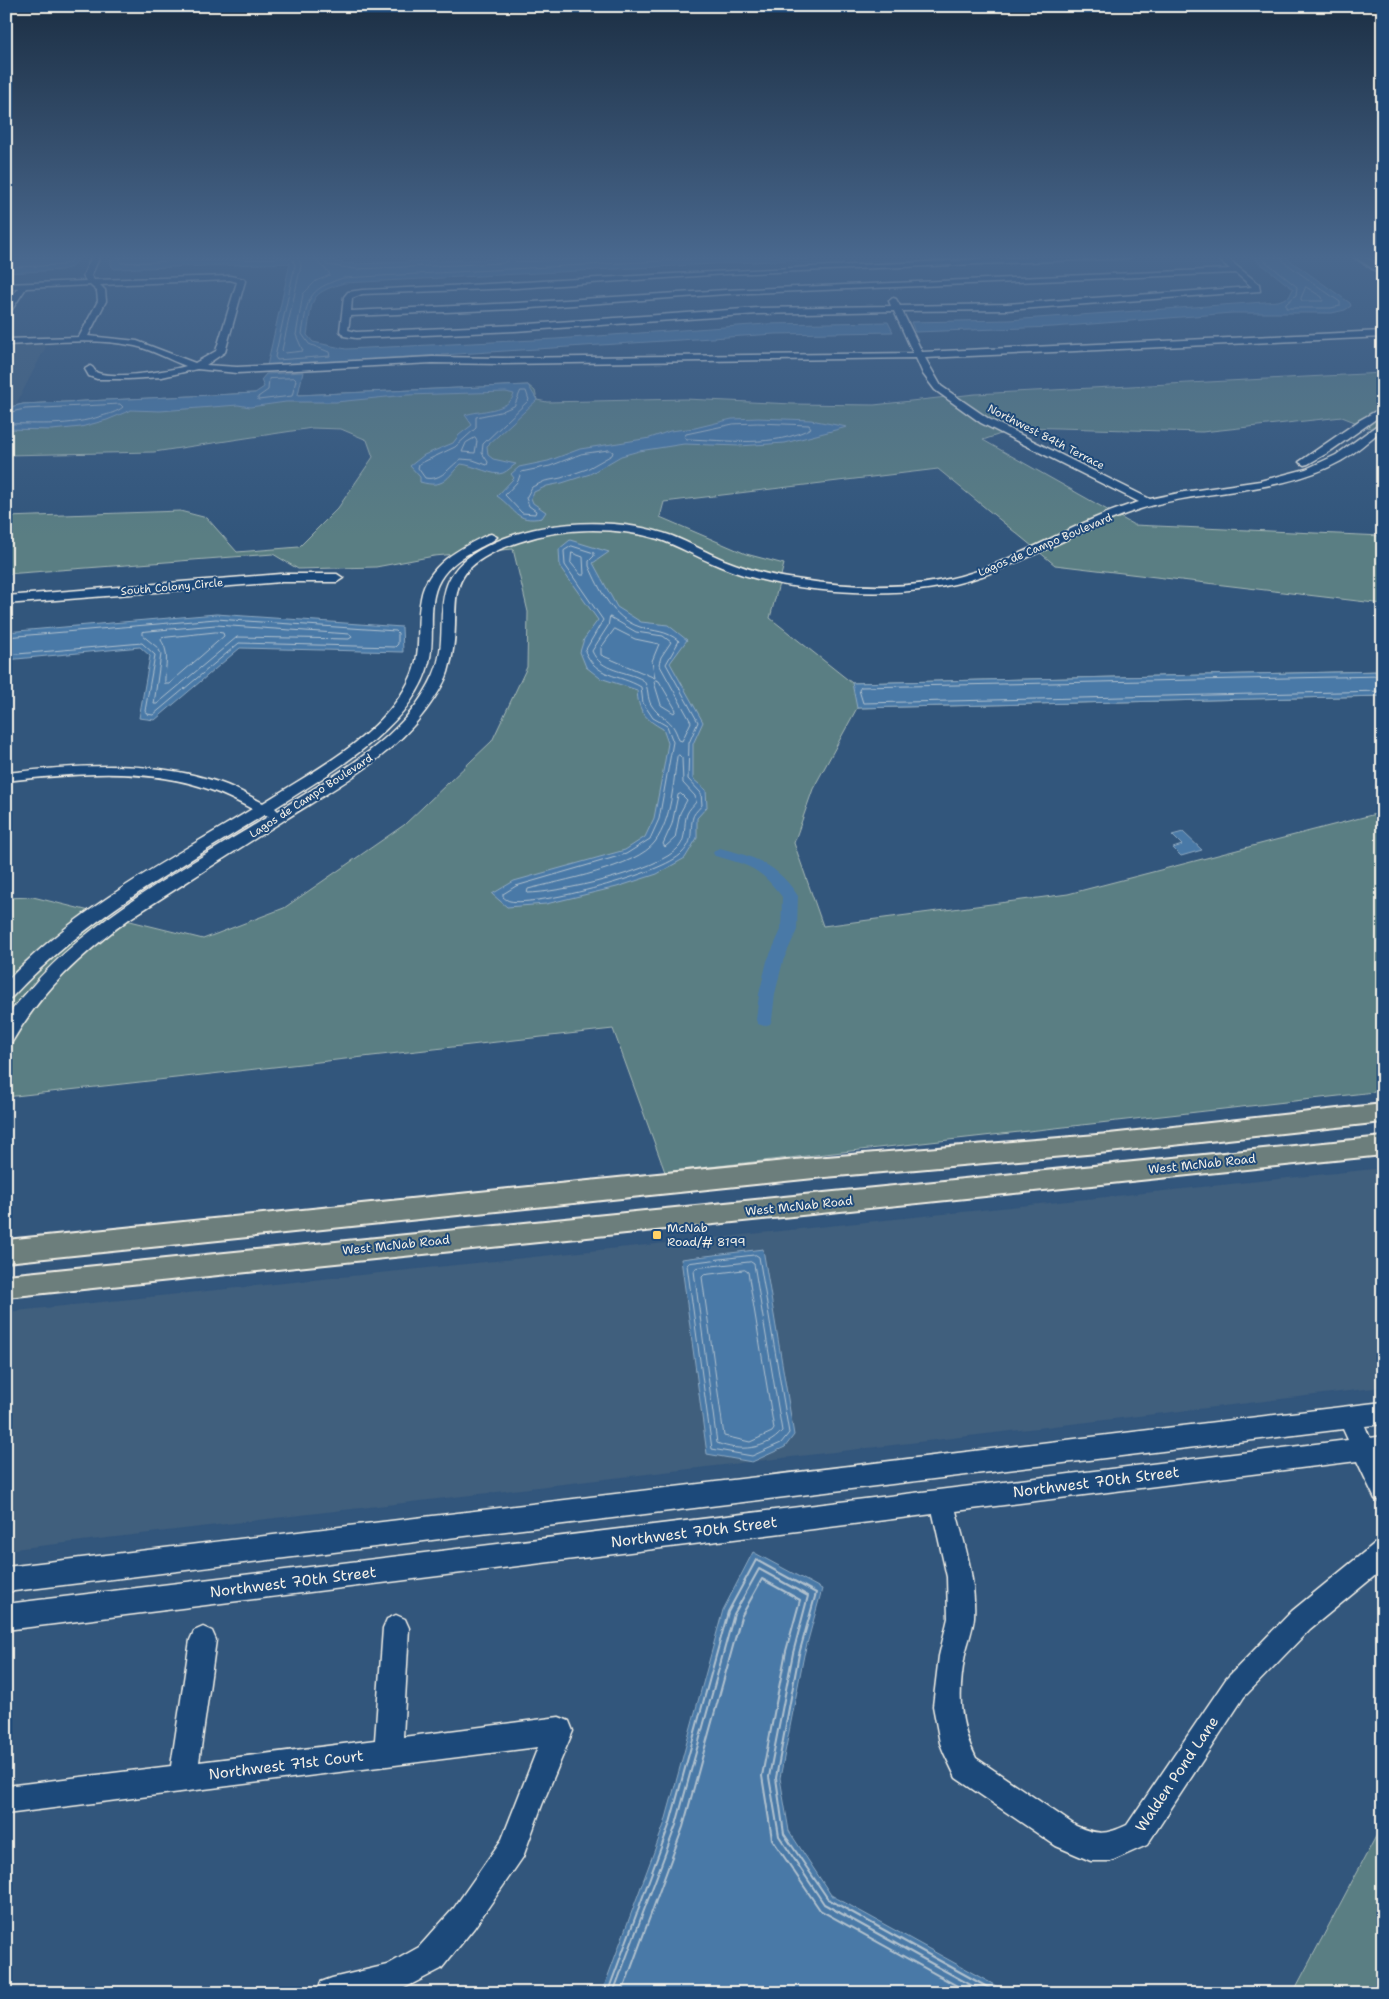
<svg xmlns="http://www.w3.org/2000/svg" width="1389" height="1999" viewBox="0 0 1389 1999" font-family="'Shantell Sans',sans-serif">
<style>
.built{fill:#3f5e7d}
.green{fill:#5a7e83;stroke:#a7b8b6}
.water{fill:#4a79a7;stroke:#8ea9c1}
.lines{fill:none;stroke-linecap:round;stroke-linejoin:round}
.shore-far1{stroke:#b0c1ce;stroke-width:1}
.shore{stroke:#b0c1ce;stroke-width:2}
.canal{fill:#4a79a7;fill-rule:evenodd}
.minor-casing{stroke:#f4f1e8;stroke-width:3}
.major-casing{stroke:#f4f1e8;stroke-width:4}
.minor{fill:#1f4a7a;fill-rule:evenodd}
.major{fill:#6c7e7c;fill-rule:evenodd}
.poi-dot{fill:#ffd166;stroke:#1f4a7a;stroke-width:2}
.labels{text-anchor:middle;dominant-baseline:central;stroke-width:4;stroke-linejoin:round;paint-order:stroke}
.far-street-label{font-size:11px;fill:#f4f1e8;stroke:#1f4a7a}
.street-label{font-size:12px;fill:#f4f1e8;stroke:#1f4a7a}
.poi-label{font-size:12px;fill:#f4f1e8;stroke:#1f4a7a;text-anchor:start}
.near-street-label{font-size:15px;fill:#f4f1e8;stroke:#1f4a7a}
</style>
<rect width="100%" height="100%" fill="#32567c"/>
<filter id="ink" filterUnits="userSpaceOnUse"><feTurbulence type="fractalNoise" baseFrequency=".02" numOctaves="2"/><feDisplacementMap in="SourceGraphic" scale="10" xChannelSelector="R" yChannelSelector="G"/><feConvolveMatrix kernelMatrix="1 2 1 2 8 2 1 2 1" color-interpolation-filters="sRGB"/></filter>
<g filter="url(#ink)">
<g class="built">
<polygon points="49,341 14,408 6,408 6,342"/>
<polygon points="1383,1168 1383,1387 6,1550 6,1312"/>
</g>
<g class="green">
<polygon points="1383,373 1383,433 1342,417 1202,432 1021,427 983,440 1134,525 1383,536 1383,604 1055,565 938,469 664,502 660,517 746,554 784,564 770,618 852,683 1383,671 1383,696 857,708 813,789 794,843 823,926 1068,894 1383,812 1383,1091 665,1172 613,1029 6,1097 6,898 33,897 203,939 284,908 404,825 492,741 527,667 528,612 513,549 434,556 376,567 298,569 273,554 6,574 6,517 180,511 207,518 237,552 299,547 338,508 373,457 367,440 341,429 312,428 154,452 6,455 6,408 23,404 255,393 298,395 528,385 535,391 537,400 547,402 685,399 793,404 874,405 975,394"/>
<polygon points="1383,1823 1383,1993 1293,1993"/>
</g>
<g class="water">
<polygon points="71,256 79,258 72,267 62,270 6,273 6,259"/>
<path d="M139,256H324C333,263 344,263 356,264L570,256L850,257L344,283C307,294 313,300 307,335L313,342L346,349L556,339L766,324L888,322L893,332L775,334L267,366L290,263L114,269L111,265V260L115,258Z"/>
<polygon points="1251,256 1284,256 1350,303 1351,306 1345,310 1332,313 1232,313 1053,327 915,332 911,322 1009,320 1278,301 1289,297 1293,289"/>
<path d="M303,372L298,395L528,385L537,400L487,446L488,455L493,459L516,464C512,466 508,471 503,473C495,477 473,465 461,464C446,478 445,489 420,482V477L410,466L424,455L453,443L459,435L472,425L465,415C479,410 509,412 514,394L506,392L407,395L336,402H286L250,407L238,405L160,411L131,410L107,420L81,427L52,430L6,429V408L23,404L255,393L264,387L261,380L266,374Z"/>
<path d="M758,418L811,420L847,427L785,443L739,446L684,444L639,451L621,456L590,474L562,483L547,486L534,492L531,498L533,503L546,512L542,518C515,523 516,509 497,496L514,478L511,474L519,467L548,461L580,449L650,438L670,431L695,428L732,419Z"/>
<path d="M570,540L609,552L593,563L617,607L641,622L668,625L687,640L670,663L703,722L693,744V779L706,790L707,807L697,818V838L685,858L657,874L617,887L546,904L507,907L492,894L514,881L625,850L645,837L654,818L664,766L668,743L663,729C645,719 638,711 637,690L600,678L586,667L580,652L584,639L598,620L560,567L559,549Z"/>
<polygon points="216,614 402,627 403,652 240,648 155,720 139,718 150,656 140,647 6,660 6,632"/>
<polygon points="1383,671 1383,696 857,708 852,683"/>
<polygon points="1183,832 1202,850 1181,856 1173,848 1182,845 1172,835"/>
<polygon points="763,1249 794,1435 785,1447 752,1462 707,1454 681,1259"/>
<polygon points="753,1552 822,1589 804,1655 780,1778 789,1831 831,1895 1009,1993 599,1993 605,1984 665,1822 723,1610"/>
</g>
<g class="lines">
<g class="shore-far1">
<polyline points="17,256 13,264 15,267 61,265 70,262 73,256"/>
<path d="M119,256L121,263L292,258L295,265L275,357L277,360L330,356L329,352L309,344L302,334C308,299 306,290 343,278L752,256"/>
<path d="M298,256L301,266L282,350L285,353L303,351L296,335L303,294L316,281L330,275C326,266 319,269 315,256"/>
<polyline points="321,256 327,265 356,269 503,263 508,261 509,256"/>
<polyline points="515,256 515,261 518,262 641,256"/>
<polyline points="1259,256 1297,287 1296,295 1286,304 1286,308 1331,308 1340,306 1340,302 1284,262 1281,256"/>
<polygon points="1306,287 1322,297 1323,301 1302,301 1301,299"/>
<polygon points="294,378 296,380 292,396 258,400 258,397 268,390 269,379"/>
<path d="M521,391H526L529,400L483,444L482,453L488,462L487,465L473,460L461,459C448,468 442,481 425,478L418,468L419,464L455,447L476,428V417L500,412L514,406Z"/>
<path d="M6,413L25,409L120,404L123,407C117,412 109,414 102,416C68,427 40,423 6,424"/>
<path d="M758,423L809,425L811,428C775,448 726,440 687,439L684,437L686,434L733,424Z"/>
<polygon points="475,438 477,441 475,453 462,452 466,443"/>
<polygon points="610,450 613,452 612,455 587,469 561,478 545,481 532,487 526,498 529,506 536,511 535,514 522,513 505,495 518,481 521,472 550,466 581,454"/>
<path d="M572,546L594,553V556L589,561V566C600,590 612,618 640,627C655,632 666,630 679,641L666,664L698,722L689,743L688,779L701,793L702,805C699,809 694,813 693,817C689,831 695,840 682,853C665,873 536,907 510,901C508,901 504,898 503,897V894L516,886L626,854L650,839L659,819L673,742L667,726L653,718L643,703L641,687C619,674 596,678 585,651L603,620L565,565L564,551Z"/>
<polygon points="572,553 583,557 584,575 581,575 571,563"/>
<path d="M610,617L636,632L663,636L671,642L661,657L659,664L691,722L682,741L679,740C671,715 663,722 652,706C646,698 650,688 643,680C625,670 601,672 592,651L608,626Z"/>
<polygon points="216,625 350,634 352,637 349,639 237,637 157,704 154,704 161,654 158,648 142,635 142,632"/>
<polygon points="615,629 635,639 659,644 652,661 655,678 601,655 601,648"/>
<path d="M216,632L223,633L224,636L169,684H165C164,668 171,655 161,640L162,638Z"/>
<polyline points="6,637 216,619 396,631 398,633 398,644 395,647 239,643 153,715 147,714 145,711 155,655 142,643 6,655"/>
<polyline points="1383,676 861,687 859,690 863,703 1383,691"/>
<polygon points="656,680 659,681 676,710 674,713 661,705 654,682"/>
<path d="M679,755L682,758L683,783L695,796L696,802C693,806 689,809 687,814C683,825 687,837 679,847C659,871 558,893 527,893L528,889C559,881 637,867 655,842C672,818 673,784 677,757Z"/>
<polygon points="681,794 687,800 680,813 675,838 665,847 663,844 672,824 678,795"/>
<polygon points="756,1255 759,1257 789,1433 781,1443 752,1456 712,1449 687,1265 689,1263"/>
<path d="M751,1262L754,1264L782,1431C766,1450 739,1452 717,1443L694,1271L696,1268Z"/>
<polygon points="745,1270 748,1272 774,1429 772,1432 750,1442 724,1436 702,1277 704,1275"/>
</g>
<g class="shore">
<polyline points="605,1993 610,1986 670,1823 728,1612 756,1560 816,1593 799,1654 776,1778 784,1834 828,1899 998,1993"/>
<polyline points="613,1993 676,1825 734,1614 759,1569 808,1596 793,1653 769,1777 779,1836 824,1904 985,1993"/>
<polyline points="622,1993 683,1827 741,1617 762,1579 800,1600 786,1651 762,1776 772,1839 820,1910 970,1993"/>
</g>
<path class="canal" d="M720,848C755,857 777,864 798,896L797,930L783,961L775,994L772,1020L770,1024L764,1026L758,1024L756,1020L759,994L767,961L781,930L782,897C760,868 749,865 715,856L713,853L715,850Z"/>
<g class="minor-casing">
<g id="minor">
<path d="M92,256H100L91,276L94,280L230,276L244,279L245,281L225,352L206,365L237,367L432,357L503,358L913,353L894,311L758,314L515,331L356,338L344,336L340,331L344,297L348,292L362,290C543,282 723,270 904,263C980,260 1057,253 1133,256L1129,258L726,274L516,288L362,294L352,298L351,311L517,303L726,290L1230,269L1215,256H1224L1259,284L1260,291L1007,310L902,311L922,352L1383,331V337L925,358L941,386L989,419L1150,499L1184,492L1260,481L1306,469L1336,455L1383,421V429C1369,440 1357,452 1341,461C1279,495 1206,488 1140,509C1085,527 1036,557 982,576C928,595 869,595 813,589C781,585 749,579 719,566C699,558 679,546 658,539C614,526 562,527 519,542C427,573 469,606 448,672C444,685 434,699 426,710C391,758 335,788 286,819C233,852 181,886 129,919C82,954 41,991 12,1042L6,1043C6,1037 5,1027 6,1021C10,1010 22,998 29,990C90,917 189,866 269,816L264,815C174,871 85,918 12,997L6,999V982C76,908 167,861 252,809C239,802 225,795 211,790C146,766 73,774 6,781V773C78,765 152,759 221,783C236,788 249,796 263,803C312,772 373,741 404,690C426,654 414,634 421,598C427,565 460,548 487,535L491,534L497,537C492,542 484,545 477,549C463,556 448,566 440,580C426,604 436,636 429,662C414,727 327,775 275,808L278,811C334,775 404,740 433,676C453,634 425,588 470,556C523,519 613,515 672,536C690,543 707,553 724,560C747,569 770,576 795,579C852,588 915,591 971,573C1029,554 1080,519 1139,502L981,423L935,390L923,374L916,358L503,364L432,363L237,373L197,369L162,377L128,379H97L89,376L85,369L90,366C95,368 94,372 98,373C115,379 169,371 186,366C169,360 153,350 135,346C93,337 49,343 6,345V339L79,337L98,301L97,291L90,285L26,288L9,314L6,315V305L18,288H6V284L86,281L83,276ZM1236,273L1252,287L1007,304L900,306L896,299L893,298L889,301L891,306L758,308L515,325L356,332L348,330L350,316L517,309L726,294ZM230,280L237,282L216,351L195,363L137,341L88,336L106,301L105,290L100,285Z"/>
<polygon points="1383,407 1383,414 1329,452 1308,464 1304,465 1299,462 1360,420"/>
<polygon points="281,574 337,574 343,578 337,582 281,582 6,604 6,596"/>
<path d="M1383,1402V1424L1365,1426L1370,1438L1383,1436V1458H1380L1383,1464V1502L1375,1499L1357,1461L956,1511C965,1546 976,1580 974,1617C973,1629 968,1642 965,1654C958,1693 958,1722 976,1758L1076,1826C1097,1835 1106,1835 1127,1825L1226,1679L1292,1611L1374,1544L1383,1541V1569L1310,1629L1244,1697L1147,1845L1111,1861H1091L1056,1846L956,1778L944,1753L940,1743L933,1706L939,1656L948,1618L947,1577L933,1514L6,1630V1604L1348,1440L1343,1429L6,1592V1567Z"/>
<polygon points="396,1615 405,1619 409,1628 403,1737 559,1717 569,1721 573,1731 542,1805 523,1857 474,1928 441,1969 395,1993 317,1993 321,1982 332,1978 387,1965 419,1947 454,1908 502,1839 538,1747 6,1814 6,1786 171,1766 190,1640 194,1631 203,1627 212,1631 216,1640 199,1762 375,1740 383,1628 387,1619"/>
</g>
</g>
<g class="major-casing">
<g id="major">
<polygon points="1353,256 1364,256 1383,268 1383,275"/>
<polygon points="1383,1104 1383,1122 1109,1152 814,1178 6,1262 6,1240 814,1158 1109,1134"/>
<polygon points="1383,1137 1383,1155 6,1297 6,1275"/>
</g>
</g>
<use href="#minor" class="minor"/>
<use href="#major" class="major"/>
</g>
</g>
<linearGradient id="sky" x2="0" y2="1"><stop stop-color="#1c2f44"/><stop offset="0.48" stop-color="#49688e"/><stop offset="1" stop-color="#49688e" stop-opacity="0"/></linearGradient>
<rect width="1389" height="536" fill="url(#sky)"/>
<rect class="poi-dot" x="652" y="1230" width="10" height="10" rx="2.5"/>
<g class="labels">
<g class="far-street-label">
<text transform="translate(1046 437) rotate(27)">Northwest 84th Terrace</text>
<text transform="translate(1045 545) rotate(-23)">Lagos de Campo Boulevard</text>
<text transform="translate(172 587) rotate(-5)">South Colony Circle</text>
<text transform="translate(311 796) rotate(-33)">Lagos de Campo Boulevard</text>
</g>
<g class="street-label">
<text transform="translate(1202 1164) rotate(-6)">West McNab Road</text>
<text transform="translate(799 1206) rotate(-6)">West McNab Road</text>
<text transform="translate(396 1245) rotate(-6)">West McNab Road</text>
</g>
<g class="poi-label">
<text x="667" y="1228">McNab<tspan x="667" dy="14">Road/# 8199</tspan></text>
</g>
<g class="near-street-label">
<text transform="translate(1096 1482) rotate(-7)">Northwest 70th Street</text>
<text transform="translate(694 1532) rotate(-7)">Northwest 70th Street</text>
<text transform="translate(293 1582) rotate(-7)">Northwest 70th Street</text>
<text transform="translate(286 1765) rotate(-7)">Northwest 71st Court</text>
<text transform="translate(1177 1774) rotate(-56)">Walden Pond Lane</text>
</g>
</g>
<rect width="1389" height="1999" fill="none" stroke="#1f4a7a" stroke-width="25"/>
<rect x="12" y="12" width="1364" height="1974" fill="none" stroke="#f4f1e8" stroke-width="2" filter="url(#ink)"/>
</svg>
